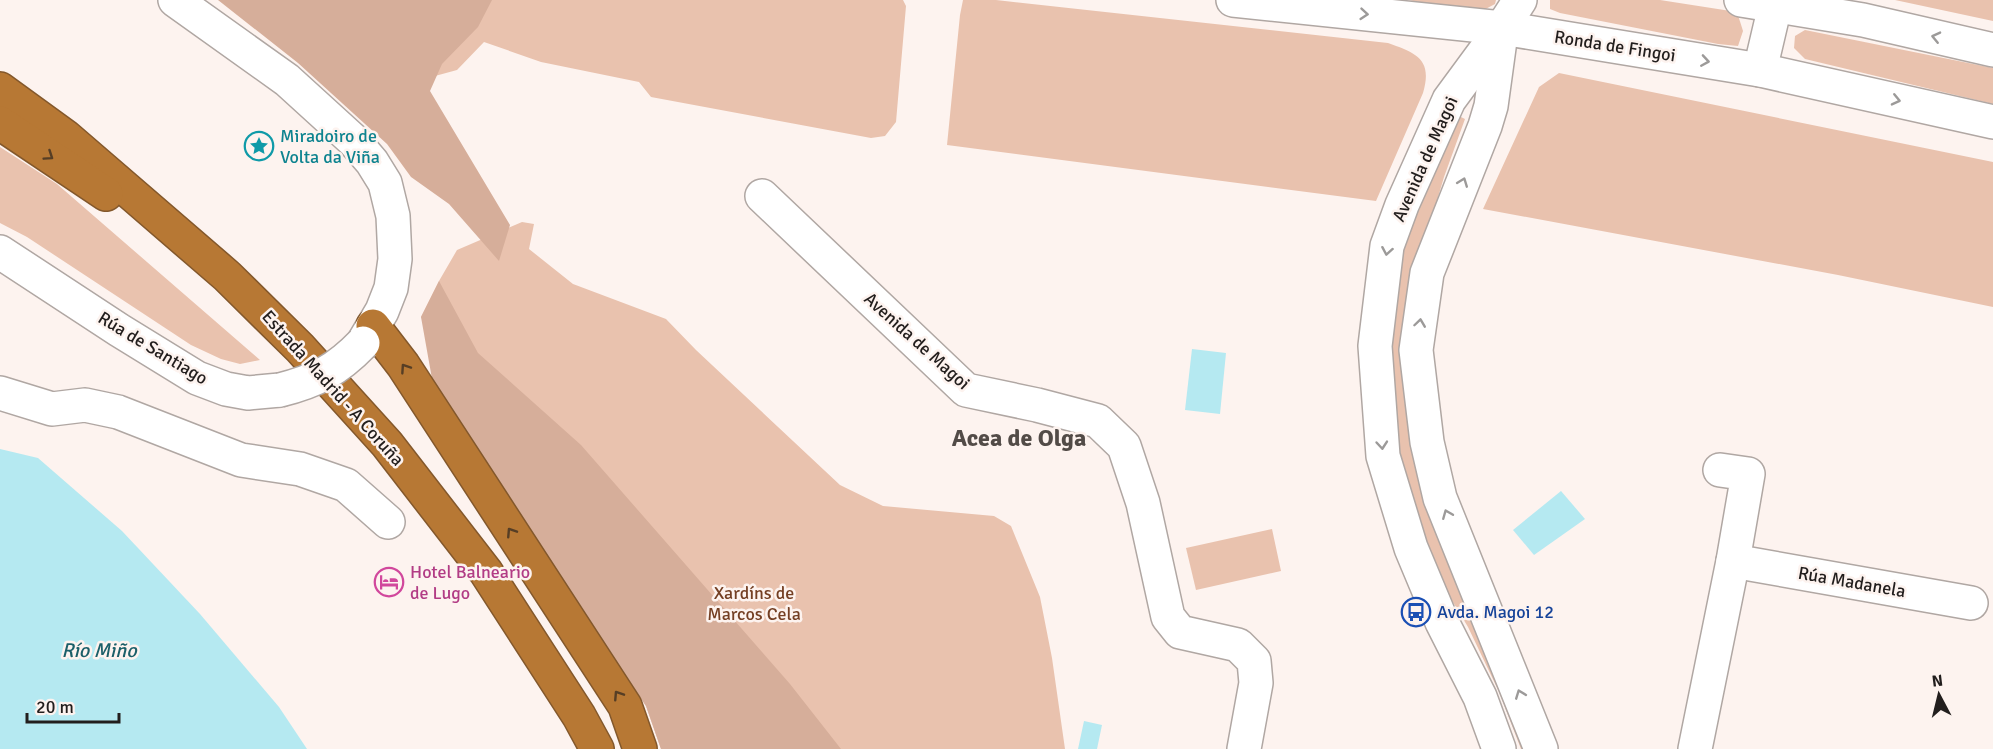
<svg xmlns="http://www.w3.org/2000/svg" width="1993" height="749" viewBox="0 0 1993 749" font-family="Signika,sans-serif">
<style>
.green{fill:#e9c2ae}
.forest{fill:#d6ae9a}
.water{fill:#b5e9f1}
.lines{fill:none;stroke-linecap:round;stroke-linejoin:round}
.minor-casing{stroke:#b0a7a3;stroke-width:36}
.highway-casing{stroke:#83582c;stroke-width:36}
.minor{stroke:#fff;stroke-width:33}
.highway{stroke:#b77834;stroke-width:33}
.minor-bridge-casing{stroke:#b0a7a3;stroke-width:36;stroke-linecap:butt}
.minor-bridge{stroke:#fff;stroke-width:33}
.oneway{stroke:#9c9a99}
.oneway2{stroke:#563e25}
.labels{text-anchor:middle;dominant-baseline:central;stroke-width:5;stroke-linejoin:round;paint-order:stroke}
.street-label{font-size:18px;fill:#221e1d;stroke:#fdf3ef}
.culture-label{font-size:18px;fill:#0d838f;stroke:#fdf3ef;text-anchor:start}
.hotel-label{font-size:18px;fill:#b23c85;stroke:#fdf3ef;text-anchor:start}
.park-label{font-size:18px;fill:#743f23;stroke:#fdf3ef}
.transit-label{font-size:18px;fill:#164399;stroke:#fdf3ef;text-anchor:start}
.water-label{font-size:20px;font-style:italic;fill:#1b5f69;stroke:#fdf3ef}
.district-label{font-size:24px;font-weight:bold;fill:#524b47;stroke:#fdf3ef}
</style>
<rect width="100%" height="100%" fill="#fdf3ef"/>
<g class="green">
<polygon points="282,0 903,0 906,6 896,122 885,136 871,138 651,97 639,82 541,62 484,42 457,70 424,79"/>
<path d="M963,0H996L1388,43C1416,53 1433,59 1423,93L1376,201L947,145L960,15Z"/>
<polygon points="1408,0 1496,0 1495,4 1478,13"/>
<polygon points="1550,0 1660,0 1737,12 1743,31 1738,46 1718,44 1560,13 1550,9"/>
<polygon points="1895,0 1993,0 1993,21"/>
<polygon points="1805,30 1993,68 1993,104 1805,59 1794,48 1795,36"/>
<polygon points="1559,73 1993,162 1993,307 1838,275 1483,209 1539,87"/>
<polygon points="1455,114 1465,119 1444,177 1423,248 1410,318 1477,611 1529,749 1521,749 1499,692 1468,627 1442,584 1409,514 1385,399 1396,274 1408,228"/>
<polygon points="0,147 57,184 260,360 240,364 221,359 191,345 27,237 0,223"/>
<polygon points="522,222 534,224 529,249 573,284 666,319 696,350 840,485 883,506 994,516 1011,526 1040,597 1052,658 1065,749 661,749 646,706 596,630 421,317 439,281 457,250"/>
<polygon points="1272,529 1281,571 1196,590 1186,548"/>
</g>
<g class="forest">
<polygon points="218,0 492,0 478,27 442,64 430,91 510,225 499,261 449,204 411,177 387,144 298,63"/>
<polygon points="439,281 478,353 581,445 790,684 841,749 661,749 646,706 434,390 421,317"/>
</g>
<g class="water">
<polygon points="1192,349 1226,353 1220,414 1185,410"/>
<polygon points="0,449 38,458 122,531 200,614 279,707 307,749 0,749"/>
<polygon points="1561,491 1585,519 1534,555 1513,530"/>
<polygon points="1084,721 1102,725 1097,749 1078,749"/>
</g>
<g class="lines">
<g class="minor-casing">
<g id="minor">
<polyline points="175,0 287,80 354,141 372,162 385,183 393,216 395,259 391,288 382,311 363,343"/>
<polyline points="1233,0 1502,28 1760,70 1993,122"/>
<polyline points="1741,0 1863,20 1993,50"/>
<polyline points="1501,33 1491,106 1485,126 1427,273 1416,350 1427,442 1440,498 1541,749"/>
<polyline points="1760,70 1775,6"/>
<polyline points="762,196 966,390 1037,405 1098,421 1124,446 1143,503 1168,617 1180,632 1238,645 1254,661 1256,683 1244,749"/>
<polyline points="0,252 119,330 197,378 226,389 248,393 280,390"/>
<polyline points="0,393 52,409 85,405 118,412 241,460 300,469 346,485 388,522"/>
<polyline points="1733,561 1971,603"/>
<polyline points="1499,749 1480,697 1442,622 1411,548 1383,456 1375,346 1387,246 1402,205 1449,100 1502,28 1520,0"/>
<polyline points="1695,749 1733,561 1748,474 1720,470"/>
</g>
</g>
<g class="highway-casing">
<g id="highway">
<polyline points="0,89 66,137 227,276 300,348 387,444 486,572 579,716 597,749"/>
<polyline points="0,123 106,194"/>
<polyline points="373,326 403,365 625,706 640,749"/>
</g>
</g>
<use href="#minor" class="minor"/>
<use href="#highway" class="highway"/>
<g class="minor-bridge-casing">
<path id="minor-bridge" d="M280,390C316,381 337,370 363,343"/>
</g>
<use href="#minor-bridge" class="minor-bridge"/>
</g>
<defs><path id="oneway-chevron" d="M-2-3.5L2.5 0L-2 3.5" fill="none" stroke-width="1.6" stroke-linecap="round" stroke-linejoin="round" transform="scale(1.5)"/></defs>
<g class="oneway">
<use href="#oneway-chevron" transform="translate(1364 14) rotate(5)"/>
<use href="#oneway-chevron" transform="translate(1936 37) rotate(-167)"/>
<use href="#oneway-chevron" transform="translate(1705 61) rotate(9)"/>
<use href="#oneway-chevron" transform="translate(1896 100) rotate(13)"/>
<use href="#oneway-chevron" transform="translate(1463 182) rotate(-69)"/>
<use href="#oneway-chevron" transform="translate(1387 251) rotate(100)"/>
<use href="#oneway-chevron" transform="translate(1420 323) rotate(-82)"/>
<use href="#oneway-chevron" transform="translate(1382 445) rotate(85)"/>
<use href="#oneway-chevron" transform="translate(1447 514) rotate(-112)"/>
<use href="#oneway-chevron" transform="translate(1520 694) rotate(-111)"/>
</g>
<g class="oneway2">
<use href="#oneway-chevron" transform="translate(49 156) rotate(34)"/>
<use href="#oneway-chevron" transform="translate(405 368) rotate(-124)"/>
<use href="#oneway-chevron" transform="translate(511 532) rotate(-123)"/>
<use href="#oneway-chevron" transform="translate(618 695) rotate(-123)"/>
</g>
<defs>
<g id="sight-ring" transform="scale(1.5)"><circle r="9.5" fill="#fdf3ef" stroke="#0f9aa8" stroke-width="1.5"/><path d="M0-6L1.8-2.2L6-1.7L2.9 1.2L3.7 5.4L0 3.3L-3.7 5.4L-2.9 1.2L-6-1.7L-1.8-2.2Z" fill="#0f9aa8"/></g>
<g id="hotel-ring" transform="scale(1.5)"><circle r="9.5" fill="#fdf3ef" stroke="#d1479c" stroke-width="1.5"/><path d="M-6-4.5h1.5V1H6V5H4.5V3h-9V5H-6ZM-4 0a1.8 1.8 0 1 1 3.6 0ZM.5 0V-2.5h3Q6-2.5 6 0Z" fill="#d1479c"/></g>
<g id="bus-ring" transform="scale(1.5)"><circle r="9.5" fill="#fdf3ef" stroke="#1a4fb4" stroke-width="1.5"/><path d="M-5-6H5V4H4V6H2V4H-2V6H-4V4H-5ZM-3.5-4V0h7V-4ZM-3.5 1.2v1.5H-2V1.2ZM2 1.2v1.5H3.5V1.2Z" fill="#1a4fb4"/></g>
</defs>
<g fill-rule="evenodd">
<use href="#sight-ring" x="259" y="146"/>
<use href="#hotel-ring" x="389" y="582"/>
<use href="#bus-ring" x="1416" y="612"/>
</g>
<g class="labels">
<g class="street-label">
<text transform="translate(1615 46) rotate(9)">Ronda de Fingoi</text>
<text transform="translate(1425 159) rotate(-66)">Avenida de Magoi</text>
<text transform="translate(917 341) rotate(42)">Avenida de Magoi</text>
<text transform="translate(153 348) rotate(31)">Rúa de Santiago</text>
<text transform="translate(333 388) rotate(48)">Estrada Madrid - A Coruña</text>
<text transform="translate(1852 582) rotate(10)">Rúa Madanela</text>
</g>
<g class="culture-label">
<text x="280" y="136">Miradoiro de<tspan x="280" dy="21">Volta da Viña</tspan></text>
</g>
<g class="hotel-label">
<text x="410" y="572">Hotel Balneario<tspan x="410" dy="21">de Lugo</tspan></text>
</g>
<g class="park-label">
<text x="754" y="593">Xardíns de<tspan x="754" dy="21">Marcos Cela</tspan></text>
</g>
<g class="transit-label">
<text x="1437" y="612">Avda. Magoi 12</text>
</g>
<g class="water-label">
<text x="99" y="650">Río Miño</text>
</g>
<g class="district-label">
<text x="1019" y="438">Acea de Olga</text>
</g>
</g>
<g transform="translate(1939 695) rotate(353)" stroke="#fdf3ef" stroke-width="4.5" paint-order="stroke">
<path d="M0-4.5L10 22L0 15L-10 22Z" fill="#221e1d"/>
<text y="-9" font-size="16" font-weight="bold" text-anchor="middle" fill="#221e1d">N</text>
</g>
<path d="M27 713v9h92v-9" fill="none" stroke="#221e1d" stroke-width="3"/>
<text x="36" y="713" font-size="18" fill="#221e1d" stroke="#fdf3ef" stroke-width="4.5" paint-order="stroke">20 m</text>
</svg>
